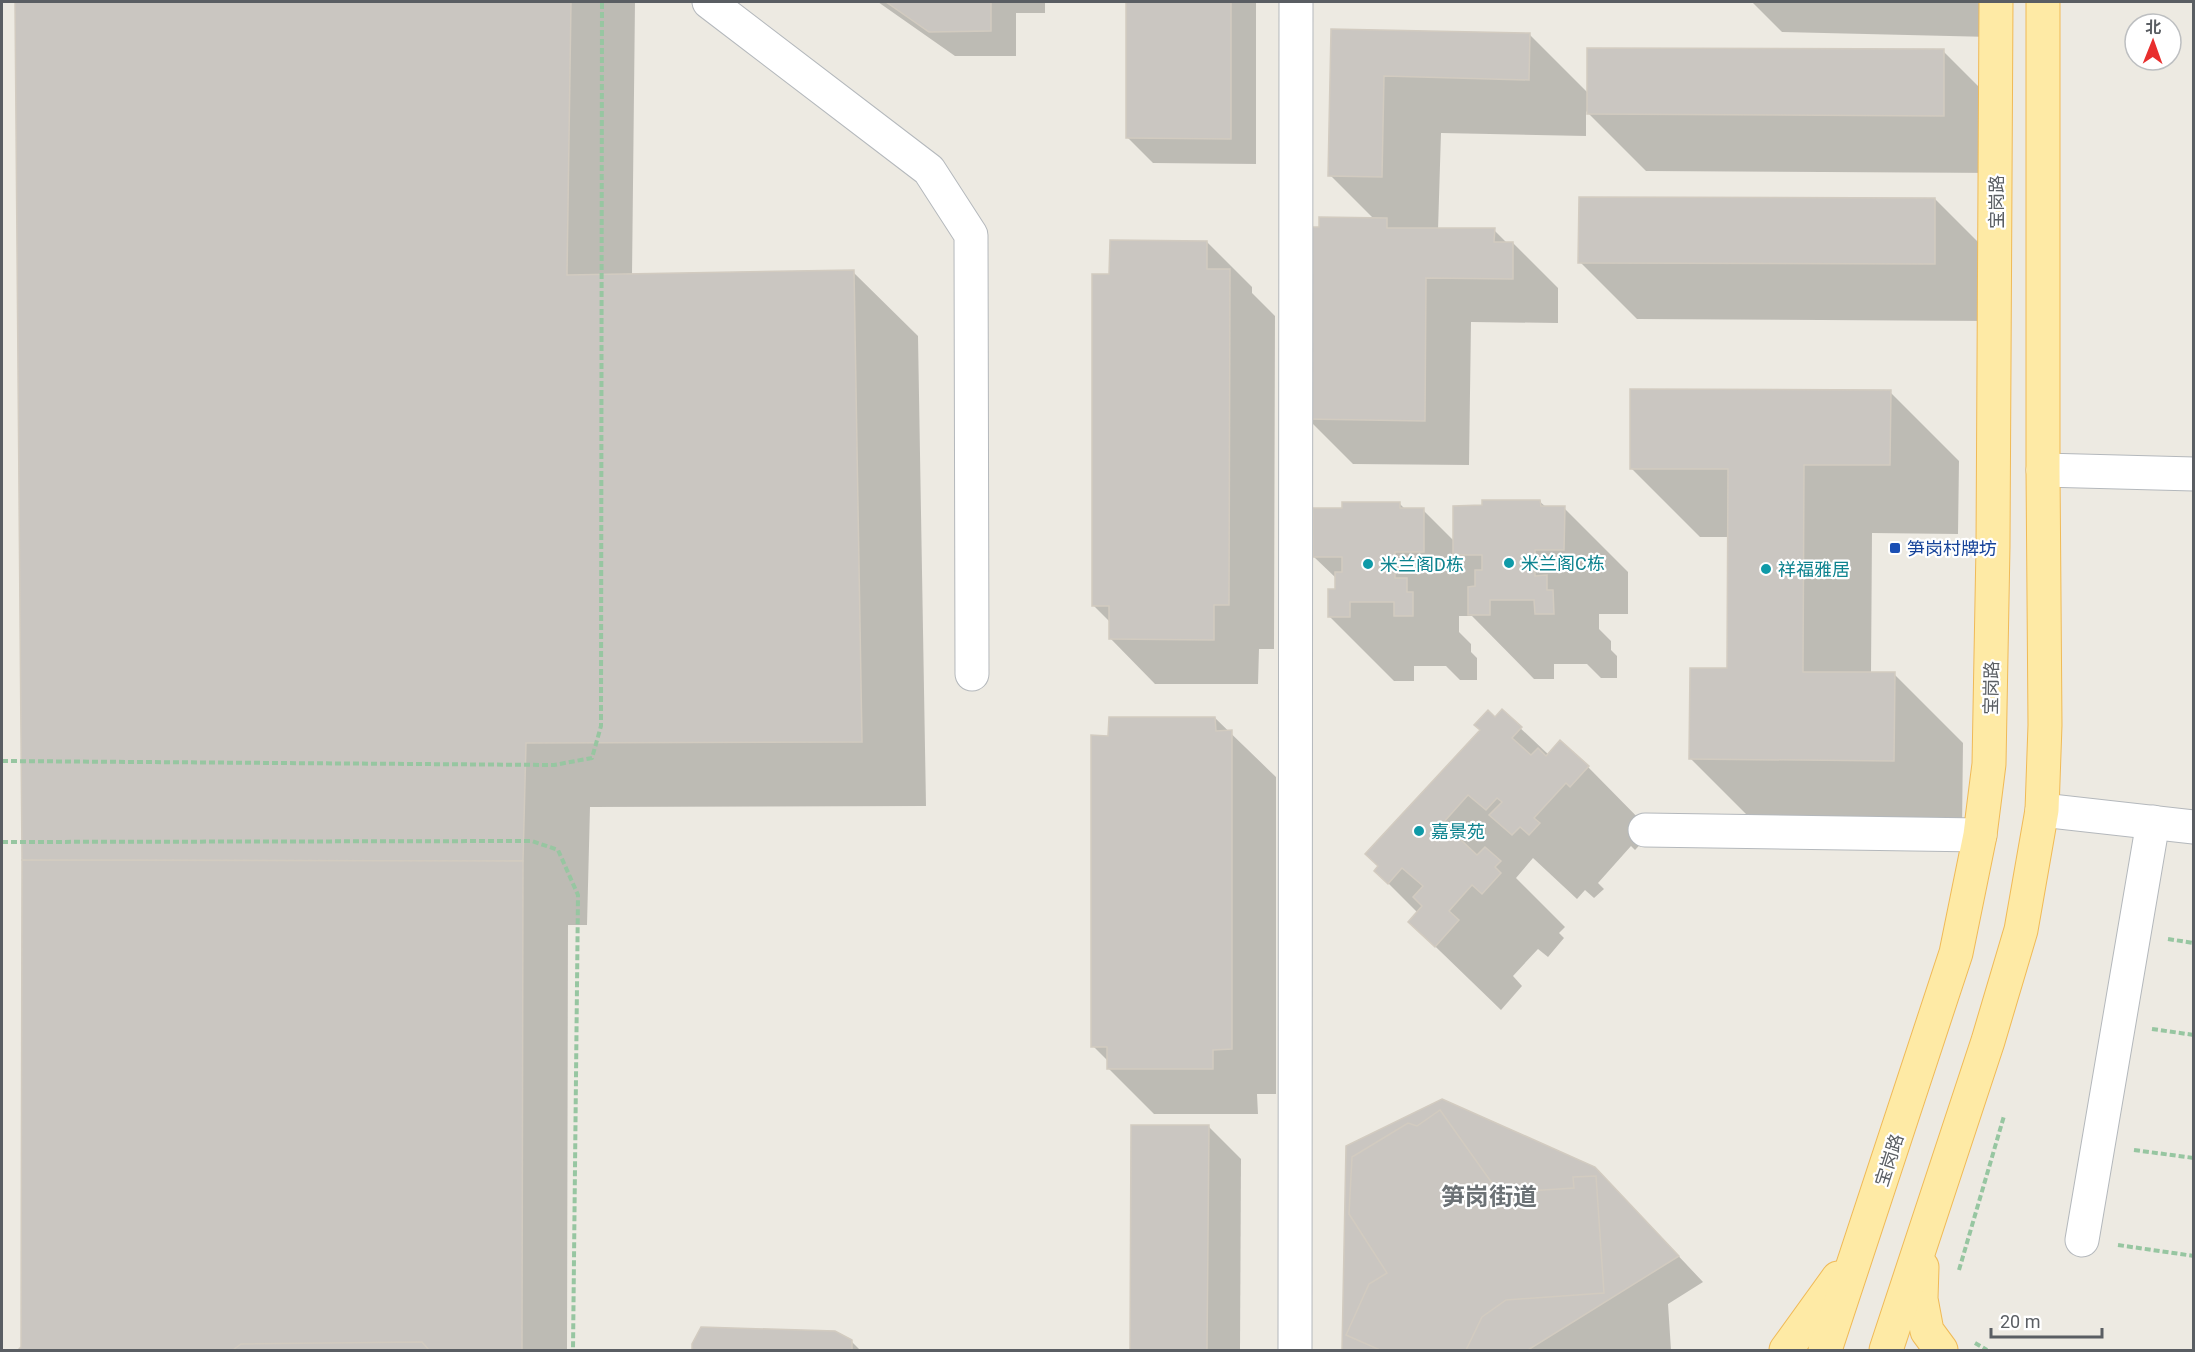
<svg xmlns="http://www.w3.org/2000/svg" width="2195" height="1352" viewBox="0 0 2195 1352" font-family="Roboto,'Noto Sans SC',sans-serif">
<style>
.shadow{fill:#0003}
.building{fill:#cac6c1;stroke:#d2cbc0;stroke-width:1.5}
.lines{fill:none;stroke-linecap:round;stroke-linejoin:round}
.minor-casing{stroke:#b4b8bc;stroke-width:35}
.major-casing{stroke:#f0ba57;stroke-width:35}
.path{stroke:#97c6a1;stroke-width:4;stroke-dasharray:6 3;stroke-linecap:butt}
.minor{stroke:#fff;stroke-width:33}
.major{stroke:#feeaa5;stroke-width:33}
.transit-dot{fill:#1a4fb4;stroke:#fff;stroke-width:2}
.culture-dot{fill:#0f9aa8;stroke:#fff;stroke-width:2}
.labels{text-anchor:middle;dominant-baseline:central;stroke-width:4.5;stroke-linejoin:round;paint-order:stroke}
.street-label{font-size:18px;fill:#5a5e63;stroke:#fff}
.transit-label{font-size:18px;fill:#164399;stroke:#fff;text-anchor:start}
.culture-label{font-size:18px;fill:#0d838f;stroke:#fff;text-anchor:start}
.district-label{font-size:24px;font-weight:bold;fill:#6b7175;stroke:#fff}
</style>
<rect width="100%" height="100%" fill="#edeae2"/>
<g class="shadow">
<polygon points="17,2 635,2 632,276 853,272 918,336 926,806 590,807 587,925 568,925 567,1350 20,1350 23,1348 23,860"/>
<polygon points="878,2 1045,2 1045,13 1016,13 1016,56 955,56"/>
<polygon points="1128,2 1256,2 1256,164 1153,163 1128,138"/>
<polygon points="1752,2 1992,2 1991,37 1782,32"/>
<polygon points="1332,30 1529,34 1589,94 1943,51 2000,108 2000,173 1646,171 1586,111 1586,136 1441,133 1438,230 1494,230 1507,243 1513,243 1558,288 1558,323 1471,322 1469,465 1353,464 1308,419 1374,219 1330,175"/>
<polygon points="1935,199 1992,256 1991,321 1637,319 1580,262"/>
<polygon points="1207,242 1252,287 1252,293 1275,316 1274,649 1259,649 1258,684 1155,684 1110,638 1110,622 1093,605 1111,275"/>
<polygon points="1890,392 1959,461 1958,534 1872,533 1871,674 1894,674 1963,743 1962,829 1760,828 1691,759 1729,670 1730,537 1700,537 1631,468"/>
<polygon points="1539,501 1546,507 1564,508 1628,572 1628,614 1599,614 1599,629 1611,641 1611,650 1617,656 1617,678 1601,678 1587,664 1554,664 1554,679 1534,679 1472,616 1459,616 1459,632 1471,644 1471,652 1477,658 1477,680 1460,680 1446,666 1414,666 1414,681 1394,681 1329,616 1336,590 1336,578 1314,557 1344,509 1400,504 1406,510 1423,510 1454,541"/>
<polygon points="1502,711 1549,755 1588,767 1652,832 1635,850 1631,846 1598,883 1604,889 1594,898 1585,890 1577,899 1533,858 1516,878 1565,927 1559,933 1564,938 1548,957 1538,949 1513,976 1522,986 1501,1010 1410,922 1418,913 1376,871"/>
<polygon points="1215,718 1276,777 1276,1094 1257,1094 1258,1114 1154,1114 1109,1069 1109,1062 1093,1046 1110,737"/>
<polygon points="1133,1126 1208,1126 1241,1159 1240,1350 1132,1350"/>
<polygon points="1347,1147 1620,1194 1703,1282 1668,1304 1671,1350 1344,1350"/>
<polygon points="851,1341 860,1350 693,1350 693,1345"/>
</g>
<g class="building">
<polygon points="15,2 571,2 567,275 854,270 862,742 526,743 523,861 22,860"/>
<polygon points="886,2 991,2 991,31 929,32"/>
<polygon points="1126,2 1231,2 1231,139 1126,138"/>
<polygon points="1331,29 1530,33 1529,80 1384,76 1382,177 1328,176"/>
<polygon points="1587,48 1944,49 1944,116 1587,114"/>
<polygon points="1579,197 1935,198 1935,264 1578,263"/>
<polygon points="1319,217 1387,218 1387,228 1495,228 1494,242 1513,242 1513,279 1426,278 1425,421 1306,419 1308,227 1319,227"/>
<polygon points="1110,240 1207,241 1207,269 1230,269 1229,605 1214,605 1214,640 1109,639 1109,606 1092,606 1092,274 1109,274"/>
<polygon points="1630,389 1891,390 1890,465 1804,465 1803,672 1895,672 1894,761 1689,759 1690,668 1727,668 1728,469 1630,469"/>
<polygon points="1482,500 1540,500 1541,506 1565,506 1564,550 1535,550 1535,576 1547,575 1547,590 1553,590 1554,614 1535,614 1534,600 1490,600 1490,615 1468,615 1468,587 1475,586 1475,570 1482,570 1482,555 1453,555 1453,506 1482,505"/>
<polygon points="1342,502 1400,502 1400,508 1424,508 1424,552 1395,552 1395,578 1407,578 1407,592 1413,592 1413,616 1394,616 1394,602 1350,602 1350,617 1328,617 1328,589 1335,589 1335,572 1342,572 1342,557 1313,557 1313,508 1342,508"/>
<polygon points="1502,709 1522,727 1512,738 1531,755 1538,748 1546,756 1560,740 1589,766 1570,787 1566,783 1534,818 1540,823 1529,835 1520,827 1512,835 1489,815 1502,802 1497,798 1486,810 1468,795 1443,823 1477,855 1485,847 1501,861 1495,867 1501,873 1482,894 1472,885 1449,911 1459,920 1435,947 1408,922 1422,906 1413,897 1423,886 1402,868 1388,884 1374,871 1378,866 1365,854 1480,730 1474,725 1488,710 1495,717"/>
<polygon points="1109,717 1215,717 1216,731 1232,730 1232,1049 1213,1050 1213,1069 1107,1069 1107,1047 1091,1047 1091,735 1108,736"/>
<polygon points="22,860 523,861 522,1350 18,1350 21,1347"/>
<polygon points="1442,1099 1595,1167 1679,1256 1528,1350 1342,1350 1346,1146"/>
<polygon points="1440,1110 1499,1193 1574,1188 1573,1177 1596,1176 1604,1293 1506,1300 1482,1317 1466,1350 1380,1350 1346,1335 1369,1284 1387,1273 1349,1214 1352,1157 1408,1123 1417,1126"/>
<polygon points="1131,1125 1209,1125 1207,1350 1130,1350"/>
<polygon points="701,1327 835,1331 852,1340 852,1350 692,1350 692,1344"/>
<polygon points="422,1342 429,1350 233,1350 241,1344"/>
</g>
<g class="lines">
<g class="minor-casing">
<g id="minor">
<polyline points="709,2 929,170 971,235 972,674"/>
<polyline points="2043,470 2194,474"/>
<polyline points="2042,810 2194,827"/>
<polyline points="1645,830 1980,835"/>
<polyline points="2082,1240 2153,822"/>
<polyline points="1295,1350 1296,2"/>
</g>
</g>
<g class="major-casing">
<g id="major">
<polyline points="1922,1267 1921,1299 1927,1331 1941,1350"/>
<polyline points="1786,1350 1838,1278"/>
<polyline points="1825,1350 1956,953 1980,835 1989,764 1993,546 1996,2"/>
<polyline points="1886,1350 1988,1041 2021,930 2042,810 2045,725 2043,470 2043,2"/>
</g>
</g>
<g class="path">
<polyline points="2,761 554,765 592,758 601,726 602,2"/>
<polyline points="2,842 532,841 558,850 578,895 573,1350"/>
<polyline points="2168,939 2194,943"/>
<polyline points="2152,1029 2194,1035"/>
<polyline points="2134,1150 2194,1158"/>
<polyline points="2118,1245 2194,1256"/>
<polyline points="1959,1270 2004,1116"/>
<polyline points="1975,1343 1987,1350"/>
</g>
<use href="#minor" class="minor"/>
<use href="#major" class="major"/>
</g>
<rect class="transit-dot" x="1889" y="542" width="12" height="12" rx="3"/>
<g class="culture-dot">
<circle cx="1509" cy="563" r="6"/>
<circle cx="1368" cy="564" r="6"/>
<circle cx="1766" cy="569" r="6"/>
<circle cx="1419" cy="831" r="6"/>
</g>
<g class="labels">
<g class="street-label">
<text transform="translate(1996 202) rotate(-90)">宝岗路</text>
<text transform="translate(1991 688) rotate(-89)">宝岗路</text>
<text transform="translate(1889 1160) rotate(-72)">宝岗路</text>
</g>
<g class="transit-label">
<text x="1907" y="548">笋岗村牌坊</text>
</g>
<g class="culture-label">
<text x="1521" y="563">米兰阁C栋</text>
<text x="1380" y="564">米兰阁D栋</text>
<text x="1778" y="569">祥福雅居</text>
<text x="1431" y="831">嘉景苑</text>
</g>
<g class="district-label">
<text x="1489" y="1197">笋岗街道</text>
</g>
</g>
<rect width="2195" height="1352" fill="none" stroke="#5a5e63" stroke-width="6"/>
<g transform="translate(2153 42) rotate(1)"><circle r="28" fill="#ffffff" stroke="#bdbfc1" stroke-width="1.5"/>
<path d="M0-4.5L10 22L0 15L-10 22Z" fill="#e82e2d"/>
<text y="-9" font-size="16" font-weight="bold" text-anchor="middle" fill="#5a5e63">北</text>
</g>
<path d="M1991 1328v9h111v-9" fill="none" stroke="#5a5e63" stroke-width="3"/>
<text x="2000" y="1328" font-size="18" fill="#5a5e63" stroke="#ffffff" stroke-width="4.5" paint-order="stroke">20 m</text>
</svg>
